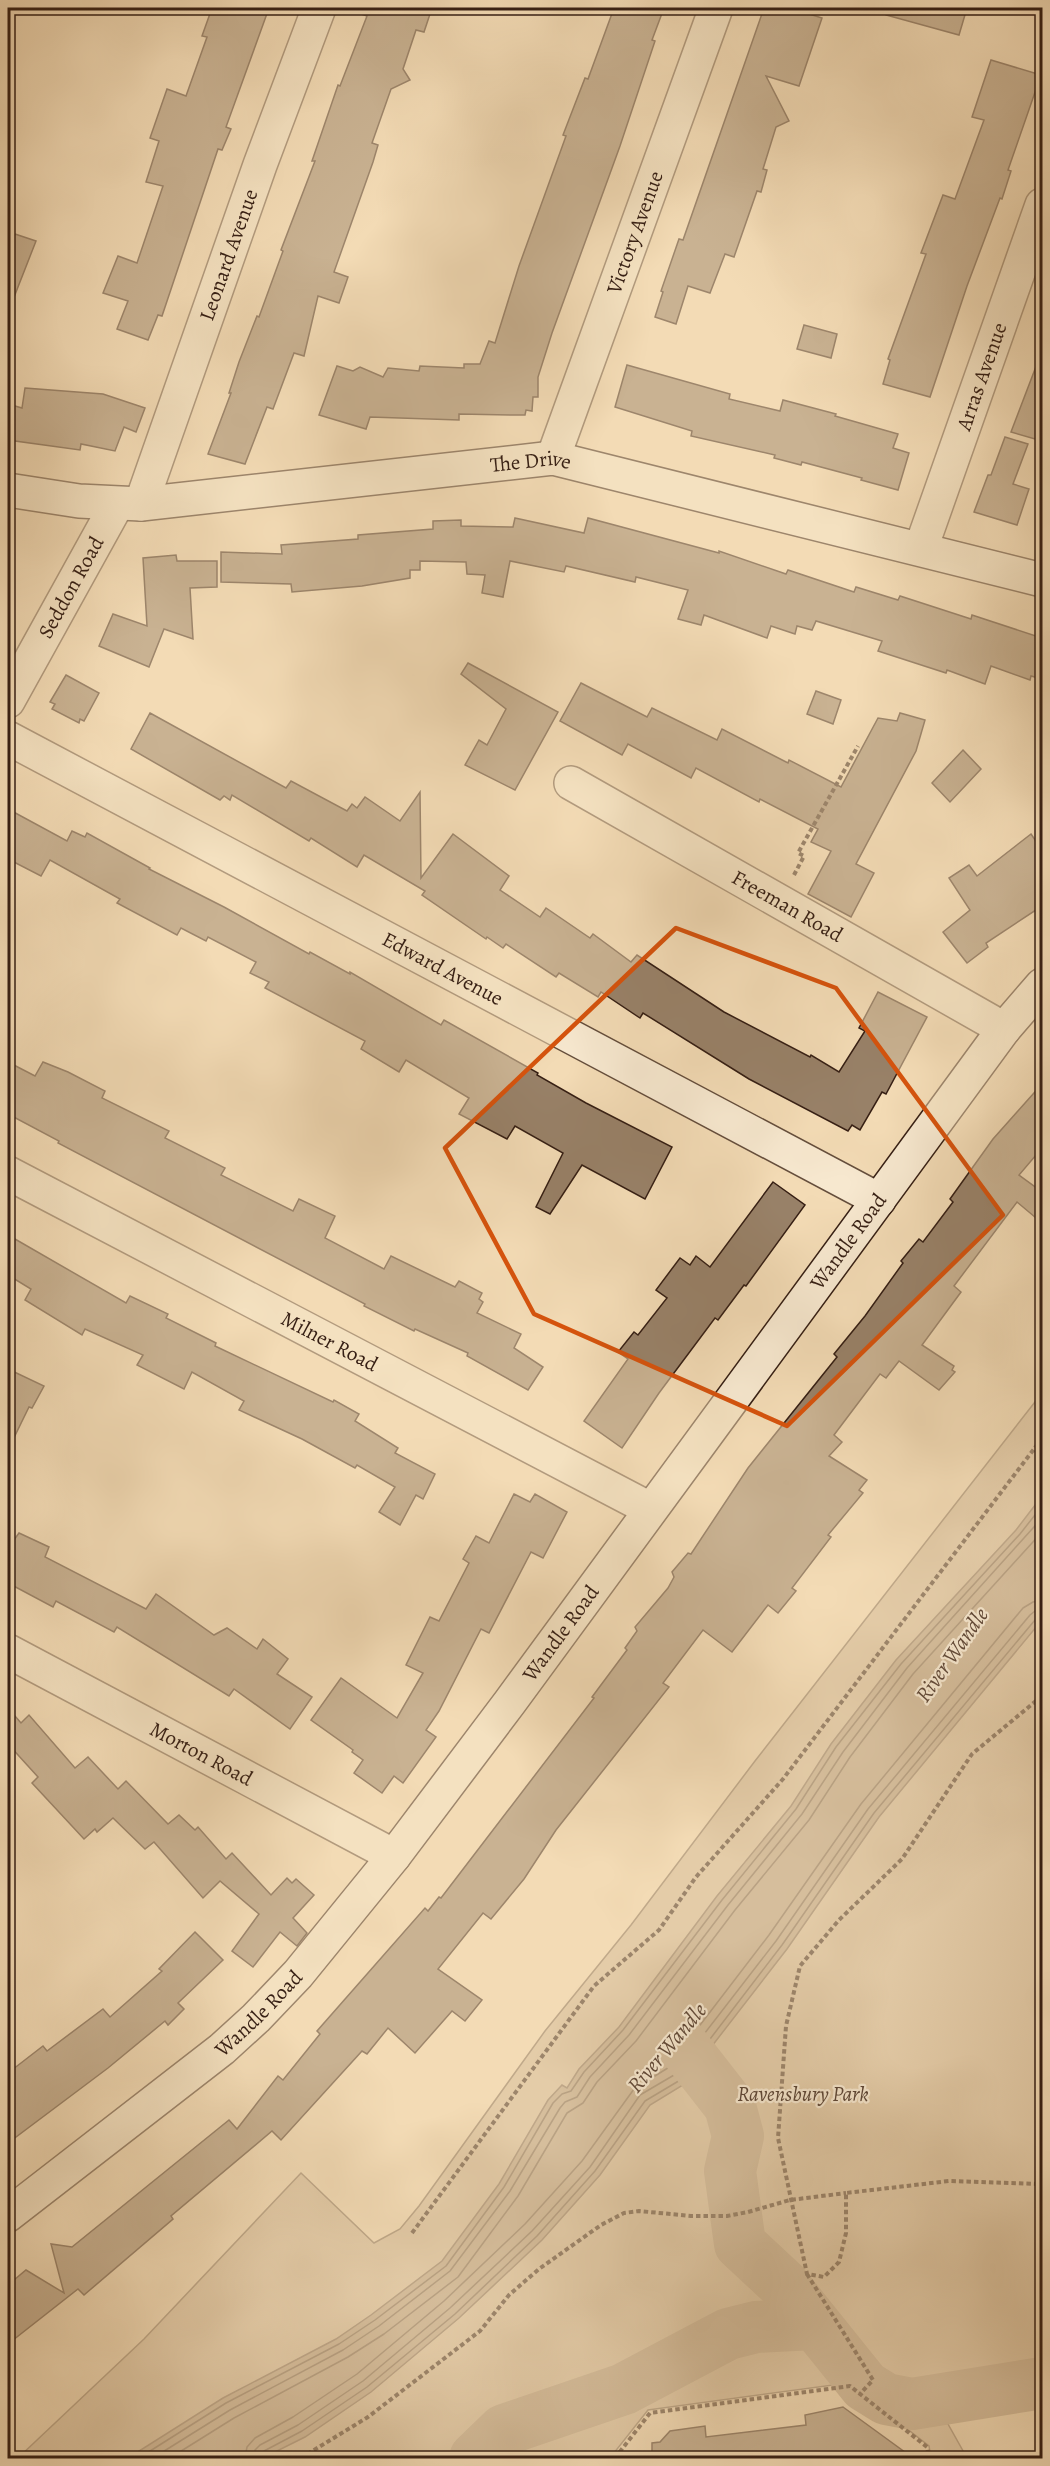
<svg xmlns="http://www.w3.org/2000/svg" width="1050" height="2466" viewBox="0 0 1050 2466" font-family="Alegreya,serif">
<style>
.green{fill:#d3bb9a;stroke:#846d57;stroke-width:1.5}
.water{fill:#b39b7e;stroke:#816954;stroke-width:1.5}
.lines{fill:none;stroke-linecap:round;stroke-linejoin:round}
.shore{stroke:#745d49;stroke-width:1.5}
.river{stroke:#b39b7e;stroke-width:52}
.building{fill:#988168;stroke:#361f14;stroke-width:1.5}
.street-casing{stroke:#654e3c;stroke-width:36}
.secondary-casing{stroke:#361f14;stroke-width:36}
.path{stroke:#361f14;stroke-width:4;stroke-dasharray:4.5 3;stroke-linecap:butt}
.street{stroke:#f7e8cf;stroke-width:33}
.secondary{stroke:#f7e8cf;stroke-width:33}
.marked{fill:none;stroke:#d6530d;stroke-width:4.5;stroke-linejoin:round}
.labels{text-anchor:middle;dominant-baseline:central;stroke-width:4.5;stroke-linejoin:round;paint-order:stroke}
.street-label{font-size:21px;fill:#361f14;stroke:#f7e8cf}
.park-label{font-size:21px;font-style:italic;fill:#5d4636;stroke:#f7e8cf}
.water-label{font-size:22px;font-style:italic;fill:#624a39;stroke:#f7e8cf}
</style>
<rect width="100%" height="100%" fill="#f3dbb5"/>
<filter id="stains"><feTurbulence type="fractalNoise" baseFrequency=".00333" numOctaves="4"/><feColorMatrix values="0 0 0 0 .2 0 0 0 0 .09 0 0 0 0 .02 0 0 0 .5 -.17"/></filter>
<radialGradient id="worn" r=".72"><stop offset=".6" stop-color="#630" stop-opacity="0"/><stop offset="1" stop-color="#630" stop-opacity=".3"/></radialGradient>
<polygon class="green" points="1042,1393 1042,2390 913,2412 944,2417 967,2458 931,2458 929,2446 848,2383 648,2410 610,2458 18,2458 144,2339 301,2173 374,2243 400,2229 419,2206 545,2031 631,1925 755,1761"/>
<polygon class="water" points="1042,1496 1042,1620 879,1817 787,1949 712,2046 696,2077 650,2105 600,2175 542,2240 459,2318 371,2392 305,2437 263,2458 128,2458 223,2398 336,2339 371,2315 442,2261 499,2184 548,2100 562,2085 567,2088 579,2069 619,2027 717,1896 791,1806 831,1744 896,1660 1016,1530"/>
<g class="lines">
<g class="shore">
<polyline points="139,2458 226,2403 339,2344 375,2320 446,2266 504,2187 553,2103 562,2094 571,2091 584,2072 623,2030 722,1900 796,1809 836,1747 901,1664 1020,1534 1042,1506"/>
<polyline points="153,2458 230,2410 343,2350 379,2326 450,2271 510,2191 560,2108 565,2102 577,2097 590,2077 629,2035 728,1905 802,1814 843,1752 907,1668 1042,1518"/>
<polyline points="170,2458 234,2418 348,2357 384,2334 458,2277 518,2196 567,2113 583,2103 597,2082 636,2041 735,1910 809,1820 850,1757 913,1674 1042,1532"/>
<polyline points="245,2458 247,2447 255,2438 293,2417 357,2374 444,2301 525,2224 582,2161 634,2089 679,2061 694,2033 769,1935 861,1804 1023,1608 1033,1602 1042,1600"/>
<polyline points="254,2458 255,2450 260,2445 298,2425 363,2381 450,2308 532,2231 590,2167 640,2095 686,2068 701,2038 776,1941 868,1809 1030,1615 1035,1611 1042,1609"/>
<polyline points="261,2458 264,2451 302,2431 367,2387 455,2314 537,2236 595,2171 645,2101 692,2073 707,2043 782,1945 874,1813 1035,1620 1042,1617"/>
</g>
<g class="river">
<polyline points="677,2038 730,2106 738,2136 730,2171 740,2244 783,2284 865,2386 886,2399 912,2404 1042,2383"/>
<polyline points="475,2458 504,2430 624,2389 728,2334 756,2327 814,2324"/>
</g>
</g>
<g class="building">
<polygon points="212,8 269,8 226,127 231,129 222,150 218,149 162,316 158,315 148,340 117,329 128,301 103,293 118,256 137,263 163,186 146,182 159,141 150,138 167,89 186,96 207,37 202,36"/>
<polygon points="362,8 432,8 424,32 416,30 403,69 410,80 391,89 372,143 378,145 373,162 334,272 348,277 339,303 318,296 304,356 294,353 273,409 267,407 245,464 208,454 231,393 229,393 239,362 257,316 259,317 283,251 281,250 315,161 312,161 338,85 340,86 367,16 361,14"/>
<polygon points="614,8 664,8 652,40 655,41 620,146 552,333 538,377 538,397 533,397 532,411 526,410 525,415 514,415 459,414 459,420 370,417 366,429 319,415 337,366 353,371 360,367 383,377 388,368 419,371 420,366 464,368 464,364 480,364 489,341 495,343 519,266 566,136 563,135 585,78 588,79"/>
<polygon points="764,8 790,8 822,18 799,86 766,76 789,121 776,127 763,169 767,170 761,192 757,191 734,257 725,254 710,293 688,286 676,324 655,317 663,292 661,291 679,239 683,240"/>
<polygon points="887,8 967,8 959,35 886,15"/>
<polygon points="991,60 1041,75 1008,170 1011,171 1002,199 1000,198 967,286 930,397 883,384 890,360 888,359 926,254 921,253 943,195 955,199 984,120 972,117"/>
<polygon points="15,234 36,241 9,310 8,253"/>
<polygon points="804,325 837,334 831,358 797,349"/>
<polygon points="1040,356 1042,356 1042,441 1011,432"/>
<polygon points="627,365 730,394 729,399 780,411 783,400 836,414 835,416 898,434 893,448 909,453 898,490 861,480 862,478 802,462 801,465 774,458 775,455 691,436 692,431 615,407"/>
<polygon points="25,388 103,394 145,408 136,432 124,427 115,451 81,444 80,450 8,440 8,404 22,408"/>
<polygon points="1005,437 1028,444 1013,484 1029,489 1017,525 974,512 988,475 991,475"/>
<polygon points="515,518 584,533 588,518 719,553 719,551 786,574 788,570 854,592 856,587 898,600 900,596 971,619 972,615 1042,638 1042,679 1031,676 1030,680 991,666 985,684 947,670 946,673 878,651 882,641 816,621 812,630 797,626 795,634 771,626 767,638 704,615 701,625 678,619 688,590 636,577 635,582 566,566 564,572 510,561 503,597 482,593 485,575 467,574 466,562 420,561 420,570 410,570 410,578 362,586 292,592 291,584 221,582 221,552 282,554 281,545 358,539 358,535 433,529 433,521 461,520 461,526 513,527"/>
<polygon points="176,555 177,561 217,561 217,587 190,588 193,639 164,629 149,667 99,646 113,614 147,626 143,558"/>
<polygon points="468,663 558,712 515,790 465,765 479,740 487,745 506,709 461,674"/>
<polygon points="66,675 99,693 84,721 80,719 79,723 52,709 55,704 50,702"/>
<polygon points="581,683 647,717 652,708 717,740 722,729 788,763 789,760 841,787 878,718 897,721 900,713 925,720 916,751 856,864 874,873 851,917 808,894 831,851 811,842 818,829 760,799 759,802 696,768 691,778 628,744 622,755 560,721"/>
<polygon points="816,691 841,700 833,724 807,714"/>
<polygon points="150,713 286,788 291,781 347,811 352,804 357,808 365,797 400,821 420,792 421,878 453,834 509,876 500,890 540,917 546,908 590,938 593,934 631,962 637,955 724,1012 810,1057 811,1055 839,1072 865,1031 859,1028 878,992 927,1017 886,1094 882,1092 860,1130 852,1125 848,1131 749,1079 643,1013 640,1018 601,992 598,997 559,973 556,977 506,944 503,948 487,937 486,939 422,895 425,891 364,855 357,867 311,838 309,841 232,795 230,800 224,796 220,800 131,749"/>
<polygon points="963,750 981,769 950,802 932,783"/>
<polygon points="8,809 67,841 72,831 85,837 87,833 150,868 149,869 224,907 309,954 310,952 350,974 350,972 441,1025 444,1020 538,1073 537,1075 586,1103 672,1147 645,1199 582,1165 550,1214 536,1207 563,1153 515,1126 507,1139 459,1114 469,1098 406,1060 399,1072 361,1049 365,1041 265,988 269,982 250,973 256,962 208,937 206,941 181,928 177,935 117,903 120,899 50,860 41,876 8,859"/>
<polygon points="1031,834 1042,850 1042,906 986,943 988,947 967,963 943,932 970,910 949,878 969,865 977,876"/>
<polygon points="8,1062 35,1076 43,1062 68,1072 105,1091 102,1098 169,1131 165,1138 225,1168 221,1175 293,1211 299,1199 335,1216 325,1238 384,1269 391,1256 455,1287 459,1281 482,1293 479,1299 483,1302 477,1313 521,1334 514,1348 543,1367 528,1390 467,1356 468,1353 415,1329 414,1331 364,1306 365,1304 58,1143 59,1141 8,1114"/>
<polygon points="1042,1084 1042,1148 1019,1175 1042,1192 1042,1223 1017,1202 954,1286 961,1292 922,1345 954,1366 952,1370 955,1372 939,1390 899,1361 886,1378 880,1374 834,1435 842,1442 829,1456 867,1480 859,1490 863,1493 828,1535 831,1537 792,1588 796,1591 778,1613 768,1605 732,1652 703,1630 663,1683 669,1687 556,1830 524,1879 491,1919 483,1913 438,1969 482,2000 465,2021 452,2011 415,2053 388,2028 367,2054 362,2051 281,2140 272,2131 171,2216 173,2219 84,2295 78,2289 8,2344 8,2285 26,2270 64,2293 51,2244 72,2247 229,2120 237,2129 278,2076 283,2080 320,2034 317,2031 425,1908 428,1911 439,1897 441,1898 594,1698 592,1697 627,1650 625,1648 637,1631 635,1627 668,1588 674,1577 672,1572 688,1553 691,1554 748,1468 837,1357 834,1354 865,1316 903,1263 901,1261 919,1239 923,1242 953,1202 950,1199 993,1139"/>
<polygon points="773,1182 805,1205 746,1286 744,1285 718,1320 715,1318 659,1393 622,1448 584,1421 628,1359 618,1352 634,1332 638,1335 667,1298 656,1290 680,1258 690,1265 696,1256 710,1267"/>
<polygon points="8,1235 126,1303 130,1296 168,1314 166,1318 216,1343 215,1346 333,1402 334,1400 359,1414 355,1421 398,1448 395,1453 435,1474 423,1499 416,1495 400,1525 379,1512 395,1487 357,1465 355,1468 302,1439 239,1410 244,1401 192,1372 184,1389 137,1365 143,1355 85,1329 82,1335 25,1300 31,1289 8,1275"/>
<polygon points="8,1369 44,1386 32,1408 29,1407 8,1450"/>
<polygon points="514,1494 530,1502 535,1494 567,1512 543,1558 531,1552 489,1633 481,1629 439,1711 426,1730 436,1737 403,1783 394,1776 382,1793 354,1773 363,1760 352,1752 353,1750 311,1720 341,1678 397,1718 423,1673 406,1665 430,1617 439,1621 469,1563 463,1559 476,1536 489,1543"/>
<polygon points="19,1533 49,1547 45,1557 146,1609 156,1594 214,1635 227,1628 257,1649 263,1639 288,1659 277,1674 312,1697 290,1729 234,1689 229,1696 117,1627 114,1632 56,1601 53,1607 8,1583 8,1548"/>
<polygon points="8,1708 21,1723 29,1715 75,1768 88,1757 118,1789 126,1781 168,1824 179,1815 195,1830 198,1827 226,1859 232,1853 271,1895 287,1878 292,1883 296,1879 314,1895 293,1918 307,1933 297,1946 280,1932 253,1967 232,1951 259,1914 220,1881 203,1898 154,1842 145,1849 113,1818 97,1832 95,1829 84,1839 32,1783 38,1777 8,1744"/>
<polygon points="195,1932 223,1960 178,2003 184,2009 168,2025 165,2021 108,2068 8,2143 8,2073 43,2046 47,2051 103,2009 110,2017 162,1971 159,1969"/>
<polygon points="843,2407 913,2458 646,2458 652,2451 652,2443 660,2442 670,2431 705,2426 706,2437 806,2425 805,2415"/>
</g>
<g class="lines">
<g class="street-casing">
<g id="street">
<path id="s1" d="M553,458L716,8"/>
<path id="s2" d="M141,504L260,165L319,8"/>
<path id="s3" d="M921,548L1042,205"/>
<path id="s4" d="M8,701L117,504"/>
<path id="s5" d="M8,738L879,1200"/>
<path id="s6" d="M571,783L1004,1029"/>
<path id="s7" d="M8,1173L650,1509"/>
<path id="s8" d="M8,1651L394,1856"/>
</g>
</g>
<g class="secondary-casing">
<g id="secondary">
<path id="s9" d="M8,490L79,501L141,504L553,458L1042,580"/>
<path id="s10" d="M8,2215L222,2049L256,2018L298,1974L394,1856L510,1702L1004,1029L1042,985"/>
</g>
</g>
<g class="path">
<polyline points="794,875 804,856 798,853 858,746"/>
<polyline points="1042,1438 1034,1449 1042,1456"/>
<polyline points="1042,1696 972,1754 902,1859 839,1920 800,1966 786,2026 778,2138 807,2274 824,2277 839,2262 846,2233 846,2193 949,2181 1042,2184"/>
<polyline points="412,2233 594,1986 659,1930 696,1877 783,1779 1034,1449"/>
<polyline points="807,2274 873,2380 860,2394"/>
<polyline points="301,2458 368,2417 480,2331 509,2295 539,2269 601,2225 624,2213 639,2211 691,2216 727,2216 748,2212 790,2200 846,2193"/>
<polyline points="615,2458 650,2413 850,2386 927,2447 929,2458"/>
</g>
<use href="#street" class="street"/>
<use href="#secondary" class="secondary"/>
</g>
<path d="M0 0H1050V2466H0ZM676,928L836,988L1003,1215L787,1426L534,1314L445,1148Z" fill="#f3dbb5" fill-opacity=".55" fill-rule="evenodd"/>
<path class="marked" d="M676,928L836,988L1003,1215L787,1426L534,1314L445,1148Z"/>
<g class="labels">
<g class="street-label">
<text stroke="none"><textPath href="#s1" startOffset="240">Victory Avenue</textPath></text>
<text stroke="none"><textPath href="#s2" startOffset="264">Leonard Avenue</textPath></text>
<text stroke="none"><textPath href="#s3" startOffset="182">Arras Avenue</textPath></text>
<text stroke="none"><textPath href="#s9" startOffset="526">The Drive</textPath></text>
<text stroke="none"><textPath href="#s4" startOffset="130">Seddon Road</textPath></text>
<text stroke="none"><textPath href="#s6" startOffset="249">Freeman Road</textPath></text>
<text stroke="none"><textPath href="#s5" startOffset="492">Edward Avenue</textPath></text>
<text stroke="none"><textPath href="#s10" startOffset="1294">Wandle Road</textPath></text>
<text stroke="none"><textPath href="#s7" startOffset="363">Milner Road</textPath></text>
<text stroke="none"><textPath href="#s10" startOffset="808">Wandle Road</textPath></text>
<text stroke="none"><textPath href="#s8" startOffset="219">Morton Road</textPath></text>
<text stroke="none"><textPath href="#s10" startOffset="322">Wandle Road</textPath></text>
</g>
<g class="park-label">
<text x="803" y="2094">Ravensbury Park</text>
</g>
<g class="water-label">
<text transform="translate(952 1655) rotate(-55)">River Wandle</text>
<text transform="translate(667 2048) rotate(-50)">River Wandle</text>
</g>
</g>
<rect width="1050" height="2466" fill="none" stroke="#f3dbb5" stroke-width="30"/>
<rect x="9" y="9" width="1032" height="2448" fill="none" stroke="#361f14" stroke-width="3"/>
<rect x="15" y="15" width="1020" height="2436" fill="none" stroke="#361f14" stroke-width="1.5"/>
<rect width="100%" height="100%" filter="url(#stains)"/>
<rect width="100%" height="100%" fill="url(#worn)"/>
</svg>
